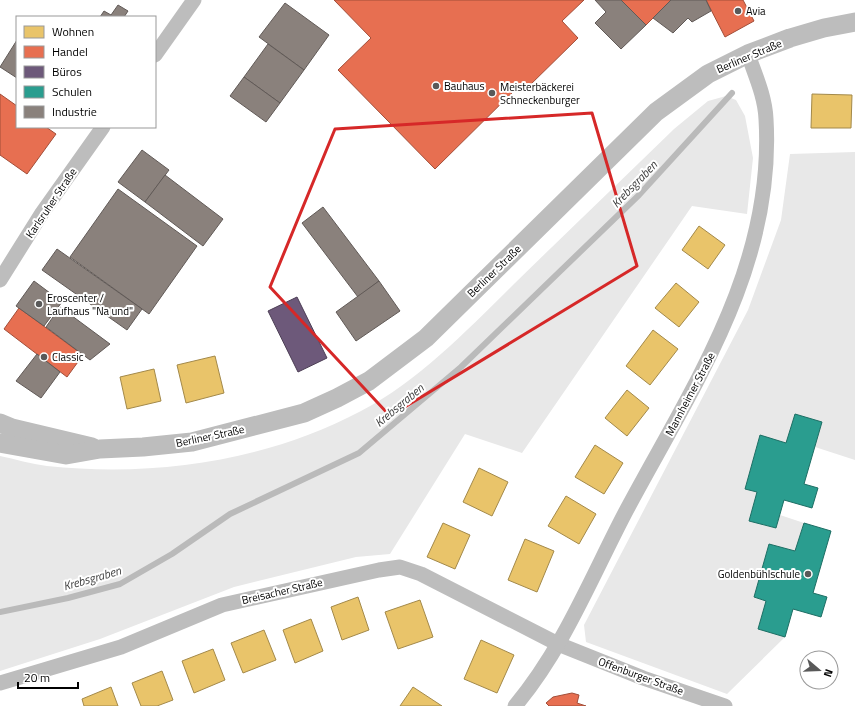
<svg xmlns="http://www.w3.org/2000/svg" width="855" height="706" viewBox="0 0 855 706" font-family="'Titillium Web',sans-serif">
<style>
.green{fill:#e8e8e8}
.homes{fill:#e9c46a;stroke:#a3894a}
.shops{fill:#e76f51;stroke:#a24e39}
.offices{fill:#6d597a;stroke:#4c3e55}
.schools{fill:#2a9d8f;stroke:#1d6e64}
.industry{fill:#8a817c;stroke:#615a57}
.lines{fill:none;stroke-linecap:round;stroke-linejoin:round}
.stream{stroke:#bababa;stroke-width:6}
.minor{stroke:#bdbdbd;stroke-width:15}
.tertiary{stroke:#bdbdbd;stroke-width:19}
.marked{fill:none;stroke:#d62828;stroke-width:3;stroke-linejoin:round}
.poi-dot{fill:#595959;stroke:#fff;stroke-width:1.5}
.labels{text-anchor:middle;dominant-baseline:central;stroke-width:4;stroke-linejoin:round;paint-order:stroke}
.poi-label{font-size:11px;fill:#000;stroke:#fff;text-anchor:start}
.street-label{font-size:11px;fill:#000;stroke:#fff}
.water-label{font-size:12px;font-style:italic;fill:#3d3d3d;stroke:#fff}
</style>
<rect width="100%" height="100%" fill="#fff"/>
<g class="green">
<path d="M726,96L736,100L745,116L753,158L747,214L692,206L522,453L465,434L390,554L356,557L234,587L100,639L0,671V456C15,459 31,464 47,466C154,477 264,462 361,411C420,380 467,330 514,284C567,232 621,181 674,129L708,101Z"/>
<polygon points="855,152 855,460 815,447 786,443 760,435 745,489 757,492 749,521 775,528 780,515 804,523 795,551 769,544 754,597 766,601 758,629 785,637 727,694 586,642 584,625 748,310 781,220 790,154"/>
</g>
<g class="homes">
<polygon points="812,94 852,95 851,128 811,128"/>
<polygon points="699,226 725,245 708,269 682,250"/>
<polygon points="676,283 699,302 679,327 655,308"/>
<polygon points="653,330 678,349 650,385 626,366"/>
<polygon points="215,356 224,393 186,403 177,365"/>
<polygon points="154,369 161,401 127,409 120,377"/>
<polygon points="627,390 649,408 627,436 605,418"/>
<polygon points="595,445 623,463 604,494 575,477"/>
<polygon points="479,468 508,482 492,516 463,502"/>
<polygon points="566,496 596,514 579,544 548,526"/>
<polygon points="443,523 470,535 455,569 427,557"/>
<polygon points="525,539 554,551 537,592 508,580"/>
<polygon points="358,597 369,630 342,640 331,607"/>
<polygon points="420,600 433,637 398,649 385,612"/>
<polygon points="311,619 323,651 295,663 283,630"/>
<polygon points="264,630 276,660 243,673 231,643"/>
<polygon points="481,640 514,655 497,693 464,679"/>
<polygon points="213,649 225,680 194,693 182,661"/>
<polygon points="162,671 173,700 157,706 141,706 132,683"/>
<polygon points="111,687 118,706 84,706 82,699"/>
<polygon points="413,687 442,706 400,706"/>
</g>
<g class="shops">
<polygon points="334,0 584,0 562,21 578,38 527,88 522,83 435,169 338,70 371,38"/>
<polygon points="621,0 671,0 646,25"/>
<polygon points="706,0 743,0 754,21 725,37"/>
<polygon points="0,94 17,106 17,127 46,127 56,134 27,174 0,155"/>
<polygon points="19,308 83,355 67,377 4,329"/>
<polygon points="572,693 579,695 577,703 586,706 549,706 546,703 553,697"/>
</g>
<polygon class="offices" points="297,297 327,358 298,372 268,311"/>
<g class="schools">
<polygon points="795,414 822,422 804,484 818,488 812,508 784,500 776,528 749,521 757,492 745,489 760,435 786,443"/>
<polygon points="804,523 831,531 813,593 827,597 821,617 793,609 785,637 758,629 766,601 754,597 769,544 795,551"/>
</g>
<g class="industry">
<polygon points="595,0 621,0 646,25 621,49 595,23 606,12"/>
<polygon points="671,0 706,0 711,11 692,22 688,18 673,33 653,18"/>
<polygon points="285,3 329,35 304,70 259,37"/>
<polygon points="118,5 128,11 124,17 100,17 104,11 111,15"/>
<polygon points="17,40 17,78 0,67"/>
<polygon points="268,44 304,70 280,103 244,77"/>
<polygon points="244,77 280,103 266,122 230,96"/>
<polygon points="142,150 169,170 145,202 118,182"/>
<polygon points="165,175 223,219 203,246 145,202"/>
<polygon points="118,189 197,246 149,314 70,257"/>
<polygon points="323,207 379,281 358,297 302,223"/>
<polygon points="57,249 142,309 127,330 42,270"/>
<polygon points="34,281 62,302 44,326 16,306"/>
<polygon points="379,281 400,311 356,341 336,312"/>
<polygon points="60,307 110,344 90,360 46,327"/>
<polygon points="37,354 60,372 41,398 16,381"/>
</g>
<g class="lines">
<polyline class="stream" points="0,612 68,598 120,584 172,554 230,514 359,453 461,367 639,195 732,93"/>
<g class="minor">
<polyline points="155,55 194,0"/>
<polyline points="0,280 42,213 103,127"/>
<polyline points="0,683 121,647 222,605 379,570 400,567 421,574 558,644 643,678 725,706"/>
<path d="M515,706C563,649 591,578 625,513C692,387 775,268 766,119C765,96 755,75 748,54"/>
</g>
<g class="tertiary">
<polyline points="0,423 12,428 92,447"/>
<polyline points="0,443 66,455 100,449 143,447 192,442 304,413 337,398 369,381 426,338 656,112 708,74 748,54 790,38 824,28 855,22"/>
</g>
</g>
<path class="marked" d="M592,113L637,266L390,416L270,287L335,129Z"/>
<g class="poi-dot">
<circle cx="738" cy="11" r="4"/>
<circle cx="436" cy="86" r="4"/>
<circle cx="492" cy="93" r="4"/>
<circle cx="39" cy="304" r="4"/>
<circle cx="44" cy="357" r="4"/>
<circle cx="808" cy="574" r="4"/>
</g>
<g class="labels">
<g class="poi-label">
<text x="746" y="11">Avia</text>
<text x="444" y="86">Bauhaus</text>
<text x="500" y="87">Meisterbäckerei<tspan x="500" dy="13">Schneckenburger</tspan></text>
<text x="47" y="298">Eroscenter /<tspan x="47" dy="13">Laufhaus "Na und"</tspan></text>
<text x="52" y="357">Classic</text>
<text x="800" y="574" text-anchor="end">Goldenbühlschule</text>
</g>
<g class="street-label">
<text transform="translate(749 56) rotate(-23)">Berliner Straße</text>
<text transform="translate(51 203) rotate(-56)">Karlsruher Straße</text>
<text transform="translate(494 271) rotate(-44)">Berliner Straße</text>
<text transform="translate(690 394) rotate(-62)">Mannheimer Straße</text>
<text transform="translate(210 436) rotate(-12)">Berliner Straße</text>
<text transform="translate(282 591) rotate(-13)">Breisacher Straße</text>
<text transform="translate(641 676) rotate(20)">Offenburger Straße</text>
</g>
<g class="water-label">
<text transform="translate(634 184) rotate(-46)">Krebsgraben</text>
<text transform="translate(399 405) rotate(-40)">Krebsgraben</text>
<text transform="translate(92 578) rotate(-16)">Krebsgraben</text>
</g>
</g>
<rect x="16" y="16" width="140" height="112" fill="#ffffff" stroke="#999999"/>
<rect x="24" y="26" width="20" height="12" fill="#e9c46a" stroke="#999999"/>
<text x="52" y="36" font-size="12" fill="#000000">Wohnen</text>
<rect x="24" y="46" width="20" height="12" fill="#e76f51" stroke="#999999"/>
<text x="52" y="56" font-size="12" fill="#000000">Handel</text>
<rect x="24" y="66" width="20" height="12" fill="#6d597a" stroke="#999999"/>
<text x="52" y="76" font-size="12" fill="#000000">Büros</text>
<rect x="24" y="86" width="20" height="12" fill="#2a9d8f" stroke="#999999"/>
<text x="52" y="96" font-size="12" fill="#000000">Schulen</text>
<rect x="24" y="106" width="20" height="12" fill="#8a817c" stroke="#999999"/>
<text x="52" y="116" font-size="12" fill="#000000">Industrie</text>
<g transform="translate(819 670) rotate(109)"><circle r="19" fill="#ffffff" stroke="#999999"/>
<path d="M0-3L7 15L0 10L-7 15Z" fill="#595959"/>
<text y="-6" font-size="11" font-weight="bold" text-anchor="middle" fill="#000000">N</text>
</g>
<path d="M18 682v6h60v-6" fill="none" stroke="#000000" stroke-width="2"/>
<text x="24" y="682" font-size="12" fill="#000000" stroke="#ffffff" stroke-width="3" paint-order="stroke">20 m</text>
</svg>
